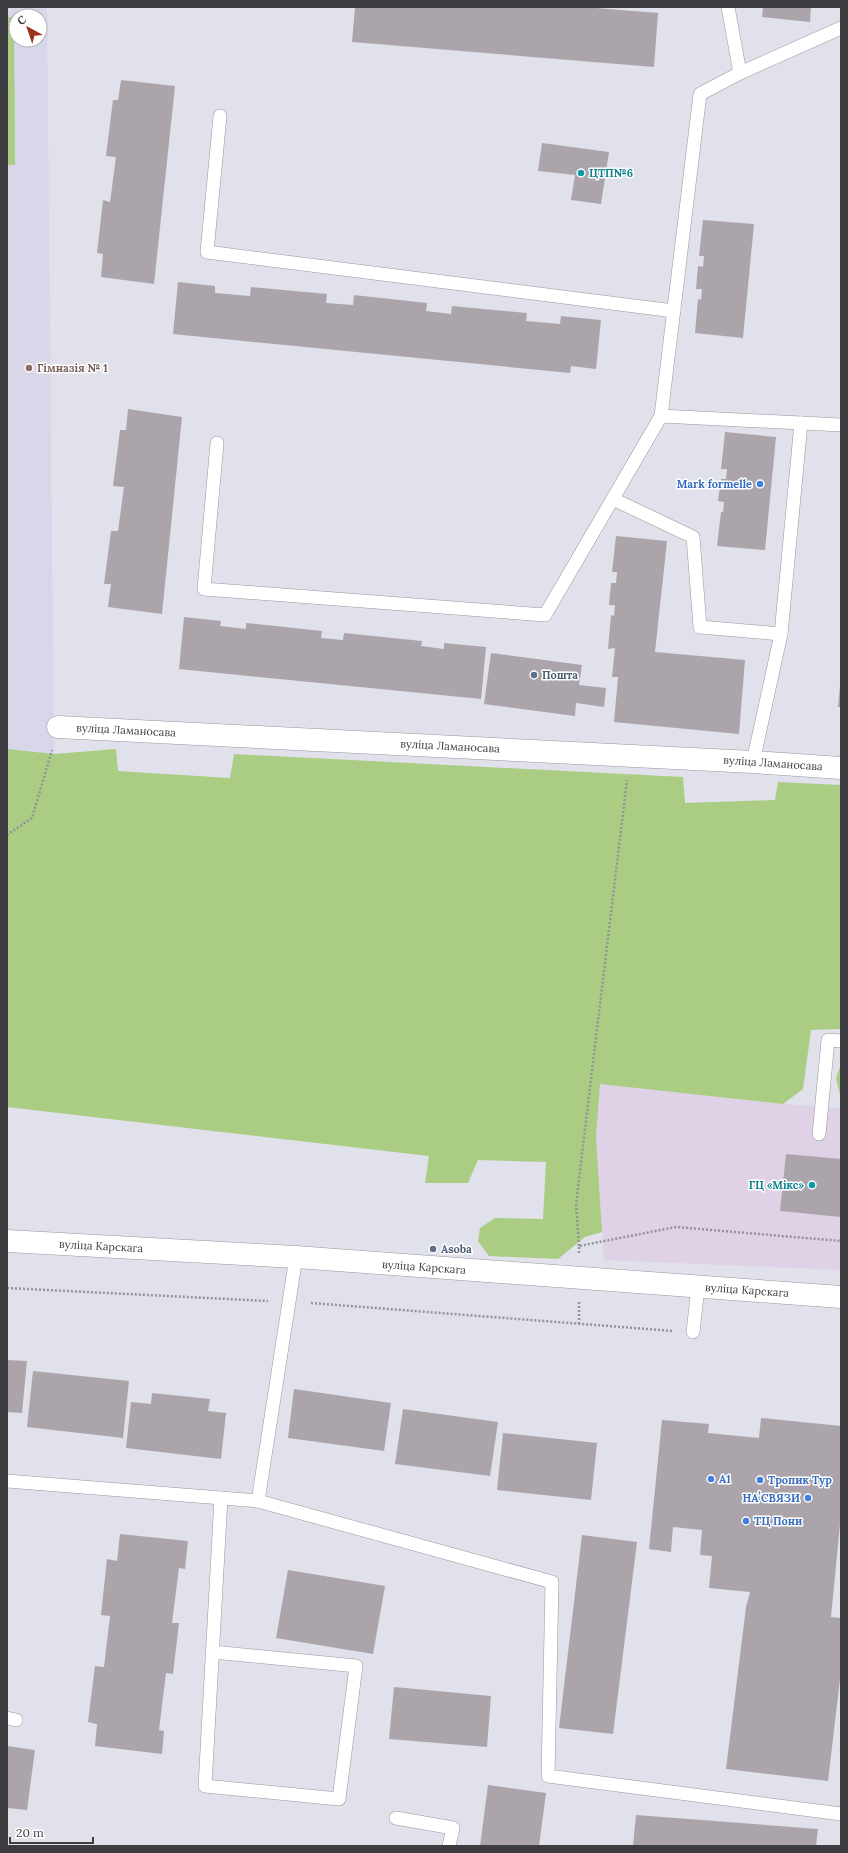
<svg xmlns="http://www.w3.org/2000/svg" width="848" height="1853" viewBox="0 0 848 1853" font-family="Lora,serif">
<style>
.commercial{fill:#e0d2e6}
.built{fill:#d7d7e9;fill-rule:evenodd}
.green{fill:#abcd83}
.building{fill:#aca4ab}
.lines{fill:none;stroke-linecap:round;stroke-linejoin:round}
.service-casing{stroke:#9697a0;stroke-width:14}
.minor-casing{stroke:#9697a0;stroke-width:23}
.tertiary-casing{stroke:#9697a0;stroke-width:23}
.path{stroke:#93939b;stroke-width:2.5;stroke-dasharray:2 2;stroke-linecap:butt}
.service{stroke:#fff;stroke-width:13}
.minor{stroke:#fff;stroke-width:22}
.tertiary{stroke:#fff;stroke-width:22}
.culture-dot{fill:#0f9aa8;stroke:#fff;stroke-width:1.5}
.education-dot{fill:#8d6e63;stroke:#fff;stroke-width:1.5}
.shop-dot{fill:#3f7fe0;stroke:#fff;stroke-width:1.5}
.service-dot{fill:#5c6f8a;stroke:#fff;stroke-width:1.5}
.labels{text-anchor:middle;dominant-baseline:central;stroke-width:3;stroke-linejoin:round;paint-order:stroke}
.culture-label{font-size:11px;font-weight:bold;fill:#0d838f;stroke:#fff;text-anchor:start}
.education-label{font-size:11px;font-weight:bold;fill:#785e54;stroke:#fff;text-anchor:start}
.shop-label{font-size:11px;font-weight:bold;fill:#366cbe;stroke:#fff;text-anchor:start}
.service-label{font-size:11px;font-weight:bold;fill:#4e5e75;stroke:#fff;text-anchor:start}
.street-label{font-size:11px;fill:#3c3c41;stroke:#fff}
</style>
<rect width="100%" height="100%" fill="#e0e1eb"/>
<polygon class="commercial" points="600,1084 783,1104 841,1108 841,1270 604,1260 595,1137"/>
<path class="built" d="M7,7H47L54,754L7,750ZM16,16H40V40H16Z"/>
<g class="green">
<polygon points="7,17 14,17 15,165 7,165"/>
<polygon points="7,749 54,754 116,749 118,771 230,778 234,754 683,777 685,803 775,800 778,782 841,785 841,1029 811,1030 803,1089 783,1104 600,1084 596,1137 602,1232 585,1237 558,1259 489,1256 478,1241 480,1228 495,1218 543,1219 546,1162 478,1160 468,1183 425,1183 429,1156 7,1107"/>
<polygon points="841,1064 841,1099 836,1078"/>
</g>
<g class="building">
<polygon points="355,7 584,7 658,13 654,67 352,42"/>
<polygon points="763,7 811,7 810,22 762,17"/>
<polygon points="121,80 175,86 154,284 101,277 103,254 97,253 103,200 110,202 116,157 106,156 113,100 118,100"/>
<polygon points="542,143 609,152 601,204 571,200 575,175 538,171"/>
<polygon points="703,220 754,224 743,338 695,333 698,299 701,300 702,289 696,289 698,266 703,267 704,256 699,256"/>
<polygon points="178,282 215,286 215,293 250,296 251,287 327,294 326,303 353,305 354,295 427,303 426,311 451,314 452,306 527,313 526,321 560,324 561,316 601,320 596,369 571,366 570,373 173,334"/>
<polygon points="128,409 182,417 162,614 108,607 111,584 104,584 111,531 118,531 124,487 113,486 120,430 126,430"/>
<polygon points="725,432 776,437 765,550 717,546 721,512 723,512 724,502 718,501 721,479 726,479 727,469 721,469"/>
<polygon points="616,536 667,541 655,652 745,660 739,734 614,722 618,677 612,677 615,648 608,649 611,615 614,616 615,605 609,605 611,583 616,583 617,572 612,572"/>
<polygon points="184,617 221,621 220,626 246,629 246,623 322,631 321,638 343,640 344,633 422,641 421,646 444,649 444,643 486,647 481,699 179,669"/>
<polygon points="491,653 582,665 579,685 606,688 604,707 576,703 575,716 484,704"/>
<polygon points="840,685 841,685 841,707 838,707"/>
<polygon points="786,1154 841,1159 841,1217 780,1211"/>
<polygon points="7,1360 27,1361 22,1413 7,1412"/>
<polygon points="33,1371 129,1381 123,1438 27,1427"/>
<polygon points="294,1389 391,1403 384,1451 288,1438"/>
<polygon points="152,1393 210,1399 208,1411 226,1413 221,1459 126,1448 131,1402 151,1404"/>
<polygon points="403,1409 498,1422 490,1476 395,1464"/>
<polygon points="761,1418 841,1426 841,1514 831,1617 841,1618 841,1671 828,1781 726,1769 746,1607 750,1592 709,1588 712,1556 700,1555 702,1530 673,1527 671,1552 649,1549 662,1420 709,1424 708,1433 759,1438"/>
<polygon points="503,1433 597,1443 591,1500 497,1490"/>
<polygon points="120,1534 188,1541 185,1569 179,1568 172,1623 179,1623 173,1674 166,1673 159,1730 164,1731 162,1754 95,1746 97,1724 88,1722 95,1666 104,1667 110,1616 101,1615 107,1559 117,1561"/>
<polygon points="582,1535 637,1542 613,1734 559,1728"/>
<polygon points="288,1570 385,1586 373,1654 276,1638"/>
<polygon points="394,1687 491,1696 487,1747 389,1739"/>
<polygon points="7,1746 35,1750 27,1810 7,1808"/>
<polygon points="488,1785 546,1793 539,1846 480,1846"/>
<polygon points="636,1815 818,1829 816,1846 633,1846"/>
</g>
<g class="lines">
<g class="service-casing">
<g id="service">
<polyline points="728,7 740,73"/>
<polyline points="841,28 740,73 700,94 661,416 841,425"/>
<polyline points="220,116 207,252 674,311"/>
<polyline points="217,443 204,589 545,615 661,416"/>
<polyline points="613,499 693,537 700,627 781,634"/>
<polyline points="753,762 781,634 801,423"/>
<polyline points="819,1134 828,1040 841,1041"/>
<polyline points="693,1332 698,1287"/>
<polyline points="7,1481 258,1501 552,1582 548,1776 841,1814"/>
<polyline points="258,1501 296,1257"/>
<polyline points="213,1652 356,1666 339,1799 205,1786 221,1498"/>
<polyline points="7,1718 16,1720"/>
<polyline points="396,1818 453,1828 449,1846"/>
</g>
</g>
<g class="minor-casing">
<polyline id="minor" points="58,727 753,762 841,768"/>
</g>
<g class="tertiary-casing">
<polyline id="tertiary" points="7,1241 296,1257 841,1297"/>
</g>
<g class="path">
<polyline points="7,835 32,818 52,750"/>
<polyline points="579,1246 576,1204 627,780"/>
<polyline points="579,1253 579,1246 676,1227 841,1241"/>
<polyline points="7,1288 268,1301"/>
<polyline points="579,1302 579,1324"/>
<polyline points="311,1303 673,1331"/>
</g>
<use href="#service" class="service"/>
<use href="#minor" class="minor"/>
<use href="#tertiary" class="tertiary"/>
</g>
<g class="culture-dot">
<circle cx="581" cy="173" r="4"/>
<circle cx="812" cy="1185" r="4"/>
</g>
<circle class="education-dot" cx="29" cy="368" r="4"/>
<g class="shop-dot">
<circle cx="760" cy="484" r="4"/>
<circle cx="711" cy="1479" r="4"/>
<circle cx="760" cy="1480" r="4"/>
<circle cx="808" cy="1498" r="4"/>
<circle cx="746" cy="1521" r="4"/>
</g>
<g class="service-dot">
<circle cx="534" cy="675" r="4"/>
<circle cx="433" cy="1249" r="4"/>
</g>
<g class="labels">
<g class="culture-label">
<text x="589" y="173">ЦТП№6</text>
<text x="804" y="1185" text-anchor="end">ГЦ «Мікс»</text>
</g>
<g class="education-label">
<text x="37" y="368">Гімназія № 1</text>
</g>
<g class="shop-label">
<text x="752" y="484" text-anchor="end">Mark formelle</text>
<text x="719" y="1479">A1</text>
<text x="768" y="1480">Тропик Тур</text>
<text x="800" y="1498" text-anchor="end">НАʼСВЯЗИ</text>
<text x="754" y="1521">ТЦ Пони</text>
</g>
<g class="service-label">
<text x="542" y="675">Пошта</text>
<text x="441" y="1249">Asoba</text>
</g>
<g class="street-label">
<text transform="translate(126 730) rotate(3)">вуліца Ламаносава</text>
<text transform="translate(450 746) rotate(3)">вуліца Ламаносава</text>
<text transform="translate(773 763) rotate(4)">вуліца Ламаносава</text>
<text transform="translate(101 1246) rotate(3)">вуліца Карскага</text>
<text transform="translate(424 1267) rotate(4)">вуліца Карскага</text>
<text transform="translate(747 1290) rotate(4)">вуліца Карскага</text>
</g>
</g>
<rect width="848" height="1853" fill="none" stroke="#3c3c41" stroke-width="16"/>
<g transform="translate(28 28) rotate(320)"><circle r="19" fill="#ffffff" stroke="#b1b1b3"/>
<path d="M0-3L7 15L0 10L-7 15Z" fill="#9b331b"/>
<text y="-6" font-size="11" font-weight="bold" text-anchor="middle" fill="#3c3c41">С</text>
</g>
<path d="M10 1837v6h83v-6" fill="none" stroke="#3c3c41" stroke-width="2"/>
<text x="16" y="1837" font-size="12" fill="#3c3c41" stroke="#ffffff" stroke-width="3" paint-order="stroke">20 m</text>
</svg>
